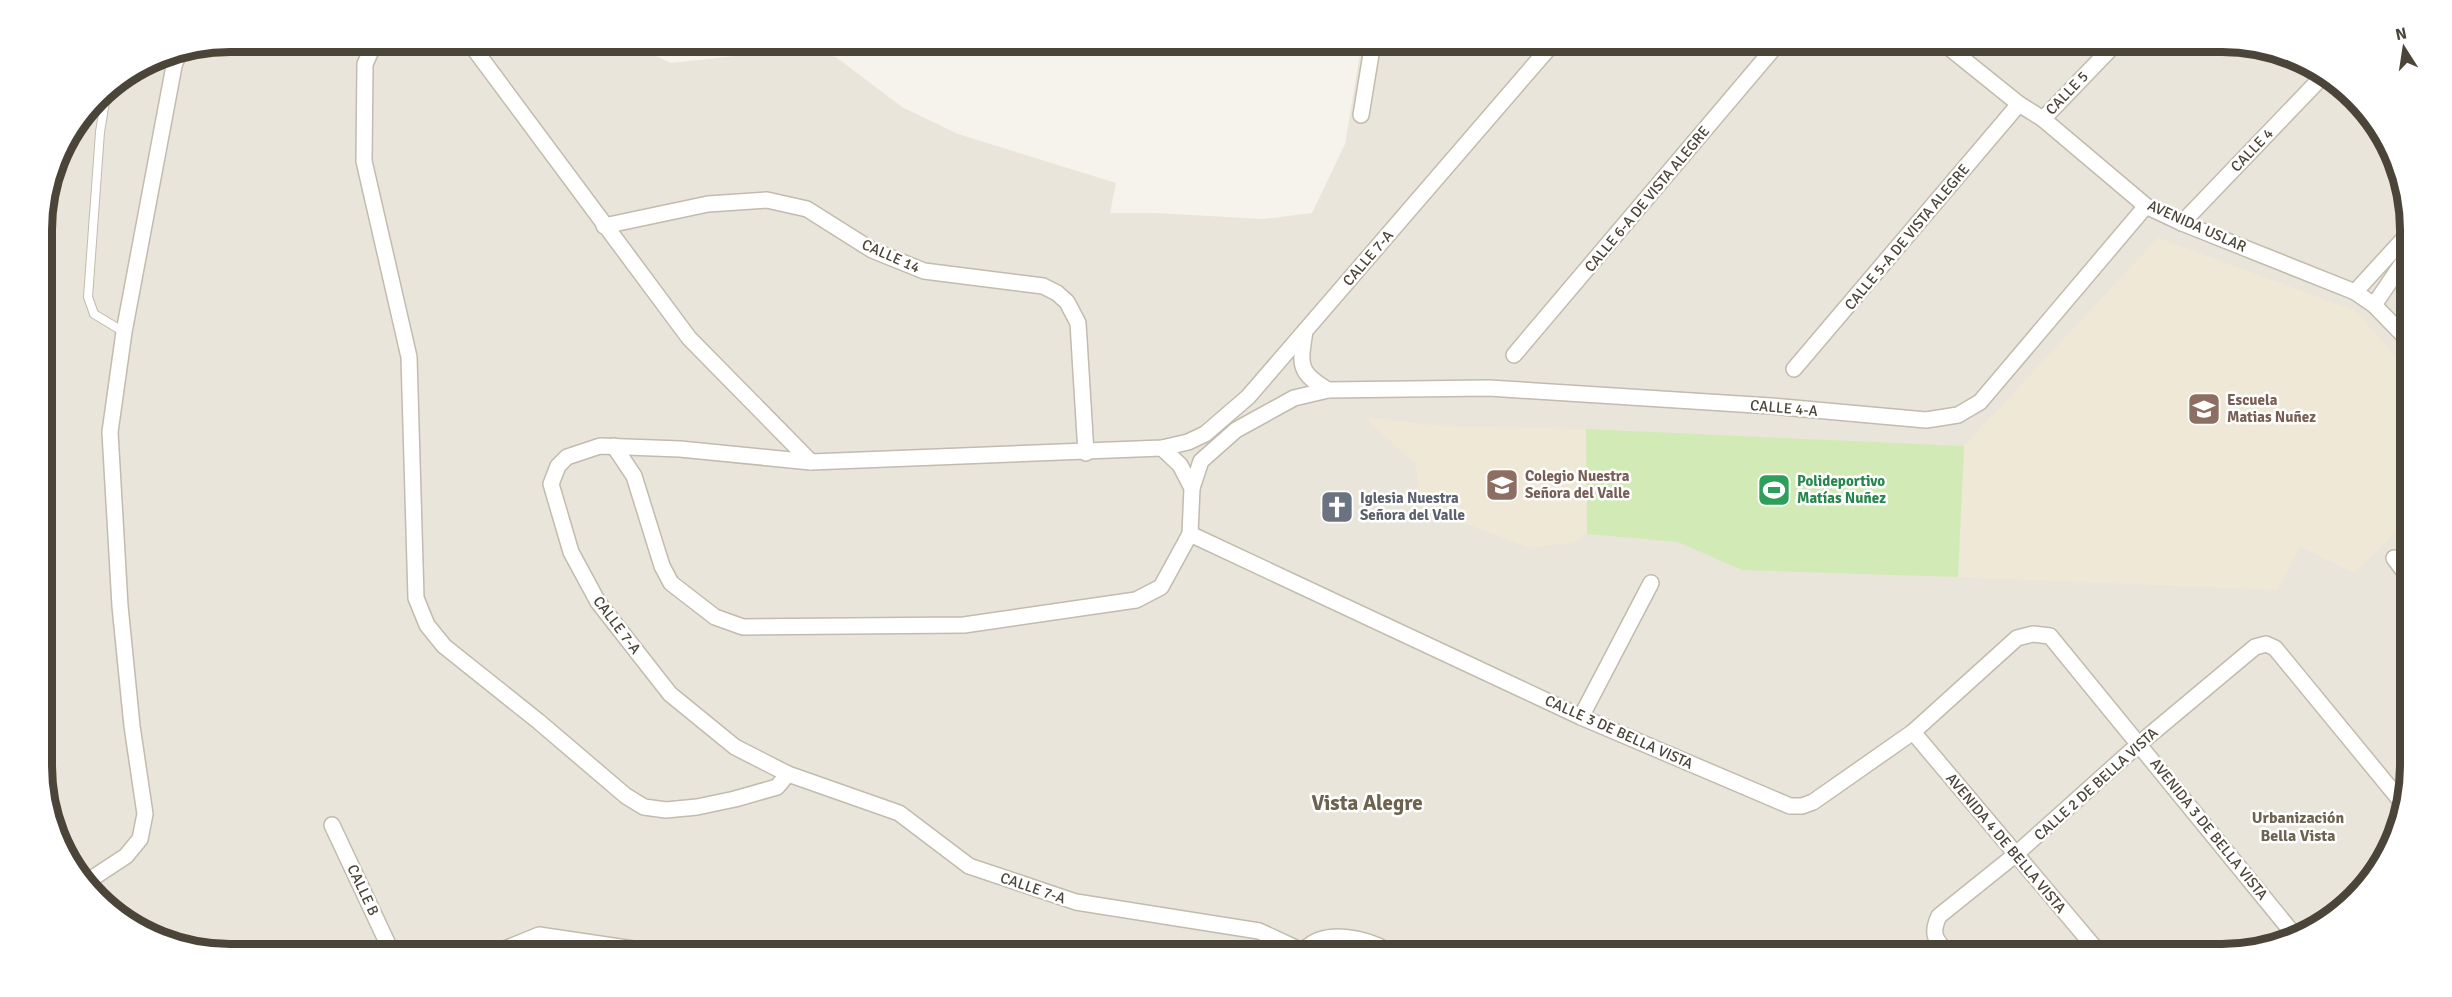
<svg xmlns="http://www.w3.org/2000/svg" width="2452" height="997" viewBox="0 0 2452 997" font-family="Signika,sans-serif">
<style>
.residential{fill:#eae5da}
.education{fill:#efe8d6}
.grass{fill:#d2eab5}
.lines{fill:none;stroke-linecap:round;stroke-linejoin:round}
.service-casing{stroke:#c2bbae;stroke-width:10}
.minor-casing{stroke:#c2bbae;stroke-width:18}
.service{stroke:#fff;stroke-width:8}
.minor{stroke:#fff;stroke-width:15}
.labels{text-anchor:middle;dominant-baseline:central;stroke-width:5;stroke-linejoin:round;paint-order:stroke}
.street-label{font-size:15px;fill:#4b4439;stroke:#fff}
.education-label{font-size:15px;font-weight:bold;fill:#785e54;stroke:#fff;text-anchor:start}
.leisure-label{font-size:15px;font-weight:bold;fill:#27864d;stroke:#fff;text-anchor:start}
.worship-label{font-size:15px;font-weight:bold;fill:#5b616d;stroke:#fff;text-anchor:start}
.neighbourhood-label{font-size:16px;font-weight:bold;fill:#6e6250;stroke:#fff}
.district-label{font-size:21px;font-weight:bold;fill:#6e6250;stroke:#fff}
.rim{fill:none;stroke:#4b4439;stroke-width:8}
</style>
<rect width="100%" height="100%" fill="#f6f3ec"/>
<polygon class="residential" points="231,42 626,42 671,63 793,50 836,57 902,107 958,134 1116,183 1110,213 1156,213 1263,219 1312,213 1345,144 1362,42 2221,42 2282,52 2363,107 2395,158 2408,206 2410,766 2400,827 2371,881 2336,916 2282,945 2233,955 231,955 170,945 89,890 46,803 42,218 61,148 106,89 159,56"/>
<g class="education">
<polygon points="2158,238 2356,311 2409,372 2409,519 2354,573 2300,546 2278,590 1958,577 1964,446"/>
<polygon points="1367,417 1438,426 1586,429 1587,534 1575,542 1529,548 1420,506 1416,464 1372,425"/>
</g>
<polygon class="grass" points="1586,429 1964,446 1958,577 1742,570 1678,542 1587,534"/>
<g class="lines">
<g class="service-casing">
<polyline id="service" points="107,89 100,132 88,297 94,314 124,332"/>
</g>
<g class="minor-casing">
<g id="minor">
<polyline points="375,42 365,64 364,161 409,357 416,598 427,625 444,646 538,721 626,796 644,807 666,810 697,807 735,799 777,787 788,774"/>
<polyline points="469,42 689,338 811,462"/>
<polyline points="1942,42 2019,104 2043,119 2146,206 2182,223 2355,292 2374,305 2409,341"/>
<polyline points="1361,115 1373,42"/>
<polyline points="2043,119 2117,42"/>
<polyline points="2182,223 2321,78"/>
<polyline points="604,226 708,204 767,200 807,209 872,250 924,271 1043,286 1057,293 1067,302 1078,323 1086,453"/>
<polyline points="2355,292 2408,234"/>
<polyline points="2374,305 2408,255"/>
<path d="M1305,331C1300,364 1297,372 1328,390"/>
<polyline points="1514,355 1779,42"/>
<polyline points="1794,369 2019,104"/>
<polyline points="614,446 634,476 662,566 671,583 715,617 743,627 964,625 1136,600 1161,587 1190,534 1192,488 1180,465 1162,448"/>
<polyline points="1192,488 1201,461 1236,430 1294,398 1328,390 1489,388 1771,406 1926,420 1958,415 1980,402 2146,206"/>
<polyline points="1190,534 1581,717 1790,806 1802,806 1813,802 1913,732 2017,638 2033,634 2050,636 2296,937"/>
<polyline points="2394,558 2409,578"/>
<polyline points="1581,717 1651,583"/>
<polyline points="1913,732 2101,955"/>
<polyline points="332,825 393,955"/>
<polyline points="85,883 126,856 140,839 145,814 132,726 120,606 110,432 124,332 174,66 179,52"/>
<path d="M1302,951C1307,947 1313,942 1319,940C1342,932 1375,941 1394,955"/>
<polyline points="490,955 539,935 647,951 659,955"/>
<polyline points="1306,955 1302,951 1259,931 1076,902 969,866 899,813 788,774 735,747 670,694 598,602 571,552 551,484 558,466 567,457 600,446 680,449 811,462 1162,448 1188,442 1205,434 1248,397 1554,42"/>
<path d="M1949,955C1936,940 1930,935 1939,916L2015,855L2139,744L2255,647L2266,644L2275,648L2404,805"/>
</g>
</g>
<use href="#service" class="service"/>
<use href="#minor" class="minor"/>
</g>
<defs>
<g id="school-square" transform="scale(1.725)"><rect x="-9" y="-9" width="18" height="18" rx="4" fill="#8d6e63" stroke="#fff"/><path d="M0-5L7-2L0 1L-7-2ZM-4 1L0 2.5L4 1V4Q0 6-4 4Z" fill="#fff"/></g>
<g id="stadium-square" transform="scale(1.725)"><rect x="-9" y="-9" width="18" height="18" rx="4" fill="#2e9e5b" stroke="#fff"/><path d="M0-5a6.5 5 0 1 0 0 10a6.5 5 0 1 0 0-10ZM-3.5-1.8h7v3.6h-7Z" fill="#fff"/></g>
<g id="church-square" transform="scale(1.725)"><rect x="-9" y="-9" width="18" height="18" rx="4" fill="#6b7280" stroke="#fff"/><path d="M-1.2-6h2.4v3.5h3.3v2.4h-3.3V6h-2.4V-.1h-3.3v-2.4h3.3Z" fill="#fff"/></g>
</defs>
<g fill-rule="evenodd">
<use href="#school-square" x="2204" y="409"/>
<use href="#school-square" x="1502" y="485"/>
<use href="#stadium-square" x="1774" y="490"/>
<use href="#church-square" x="1337" y="507"/>
</g>
<g class="labels">
<g class="street-label">
<text transform="translate(2067 93) rotate(-46)">CALLE 5</text>
<text transform="translate(2252 150) rotate(-46)">CALLE 4</text>
<text transform="translate(1647 199) rotate(-50)">CALLE 6-A DE VISTA ALEGRE</text>
<text transform="translate(2197 226) rotate(24)">AVENIDA USLAR</text>
<text transform="translate(1907 237) rotate(-50)">CALLE 5-A DE VISTA ALEGRE</text>
<text transform="translate(891 256) rotate(24)">CALLE 14</text>
<text transform="translate(1368 258) rotate(-49)">CALLE 7-A</text>
<text transform="translate(1784 408) rotate(5)">CALLE 4-A</text>
<text transform="translate(617 625) rotate(53)">CALLE 7-A</text>
<text transform="translate(1619 732) rotate(24)">CALLE 3 DE BELLA VISTA</text>
<text transform="translate(2096 784) rotate(-42)">CALLE 2 DE BELLA VISTA</text>
<text transform="translate(2209 829) rotate(51)">AVENIDA 3 DE BELLA VISTA</text>
<text transform="translate(2006 843) rotate(50)">AVENIDA 4 DE BELLA VISTA</text>
<text transform="translate(1033 888) rotate(19)">CALLE 7-A</text>
<text transform="translate(363 890) rotate(65)">CALLE B</text>
</g>
<g class="education-label">
<text x="2227" y="400">Escuela<tspan x="2227" dy="17">Matias Nuñez</tspan></text>
<text x="1525" y="476">Colegio Nuestra<tspan x="1525" dy="17">Señora del Valle</tspan></text>
</g>
<g class="leisure-label">
<text x="1797" y="481">Polideportivo<tspan x="1797" dy="17">Matías Nuñez</tspan></text>
</g>
<g class="worship-label">
<text x="1360" y="498">Iglesia Nuestra<tspan x="1360" dy="17">Señora del Valle</tspan></text>
</g>
<g class="neighbourhood-label">
<text x="2298" y="818">Urbanización<tspan x="2298" dy="18">Bella Vista</tspan></text>
</g>
<g class="district-label">
<text x="1367" y="803">Vista Alegre</text>
</g>
</g>
<path d="M0 0H2452V997H0ZM230 52H2222A178 178 0 0 1 2400 230V766A178 178 0 0 1 2222 944H230A178 178 0 0 1 52 766V230A178 178 0 0 1 230 52Z" fill="#fff" fill-rule="evenodd"/>
<path class="rim" d="M230 52H2222A178 178 0 0 1 2400 230V766A178 178 0 0 1 2222 944H230A178 178 0 0 1 52 766V230A178 178 0 0 1 230 52Z"/>
<g transform="translate(2404 48) rotate(348)" stroke="#ffffff" stroke-width="4.5" paint-order="stroke">
<path d="M0-4.5L10 22L0 15L-10 22Z" fill="#4b4439"/>
<text y="-9" font-size="16" font-weight="bold" text-anchor="middle" fill="#4b4439">N</text>
</g>
</svg>
